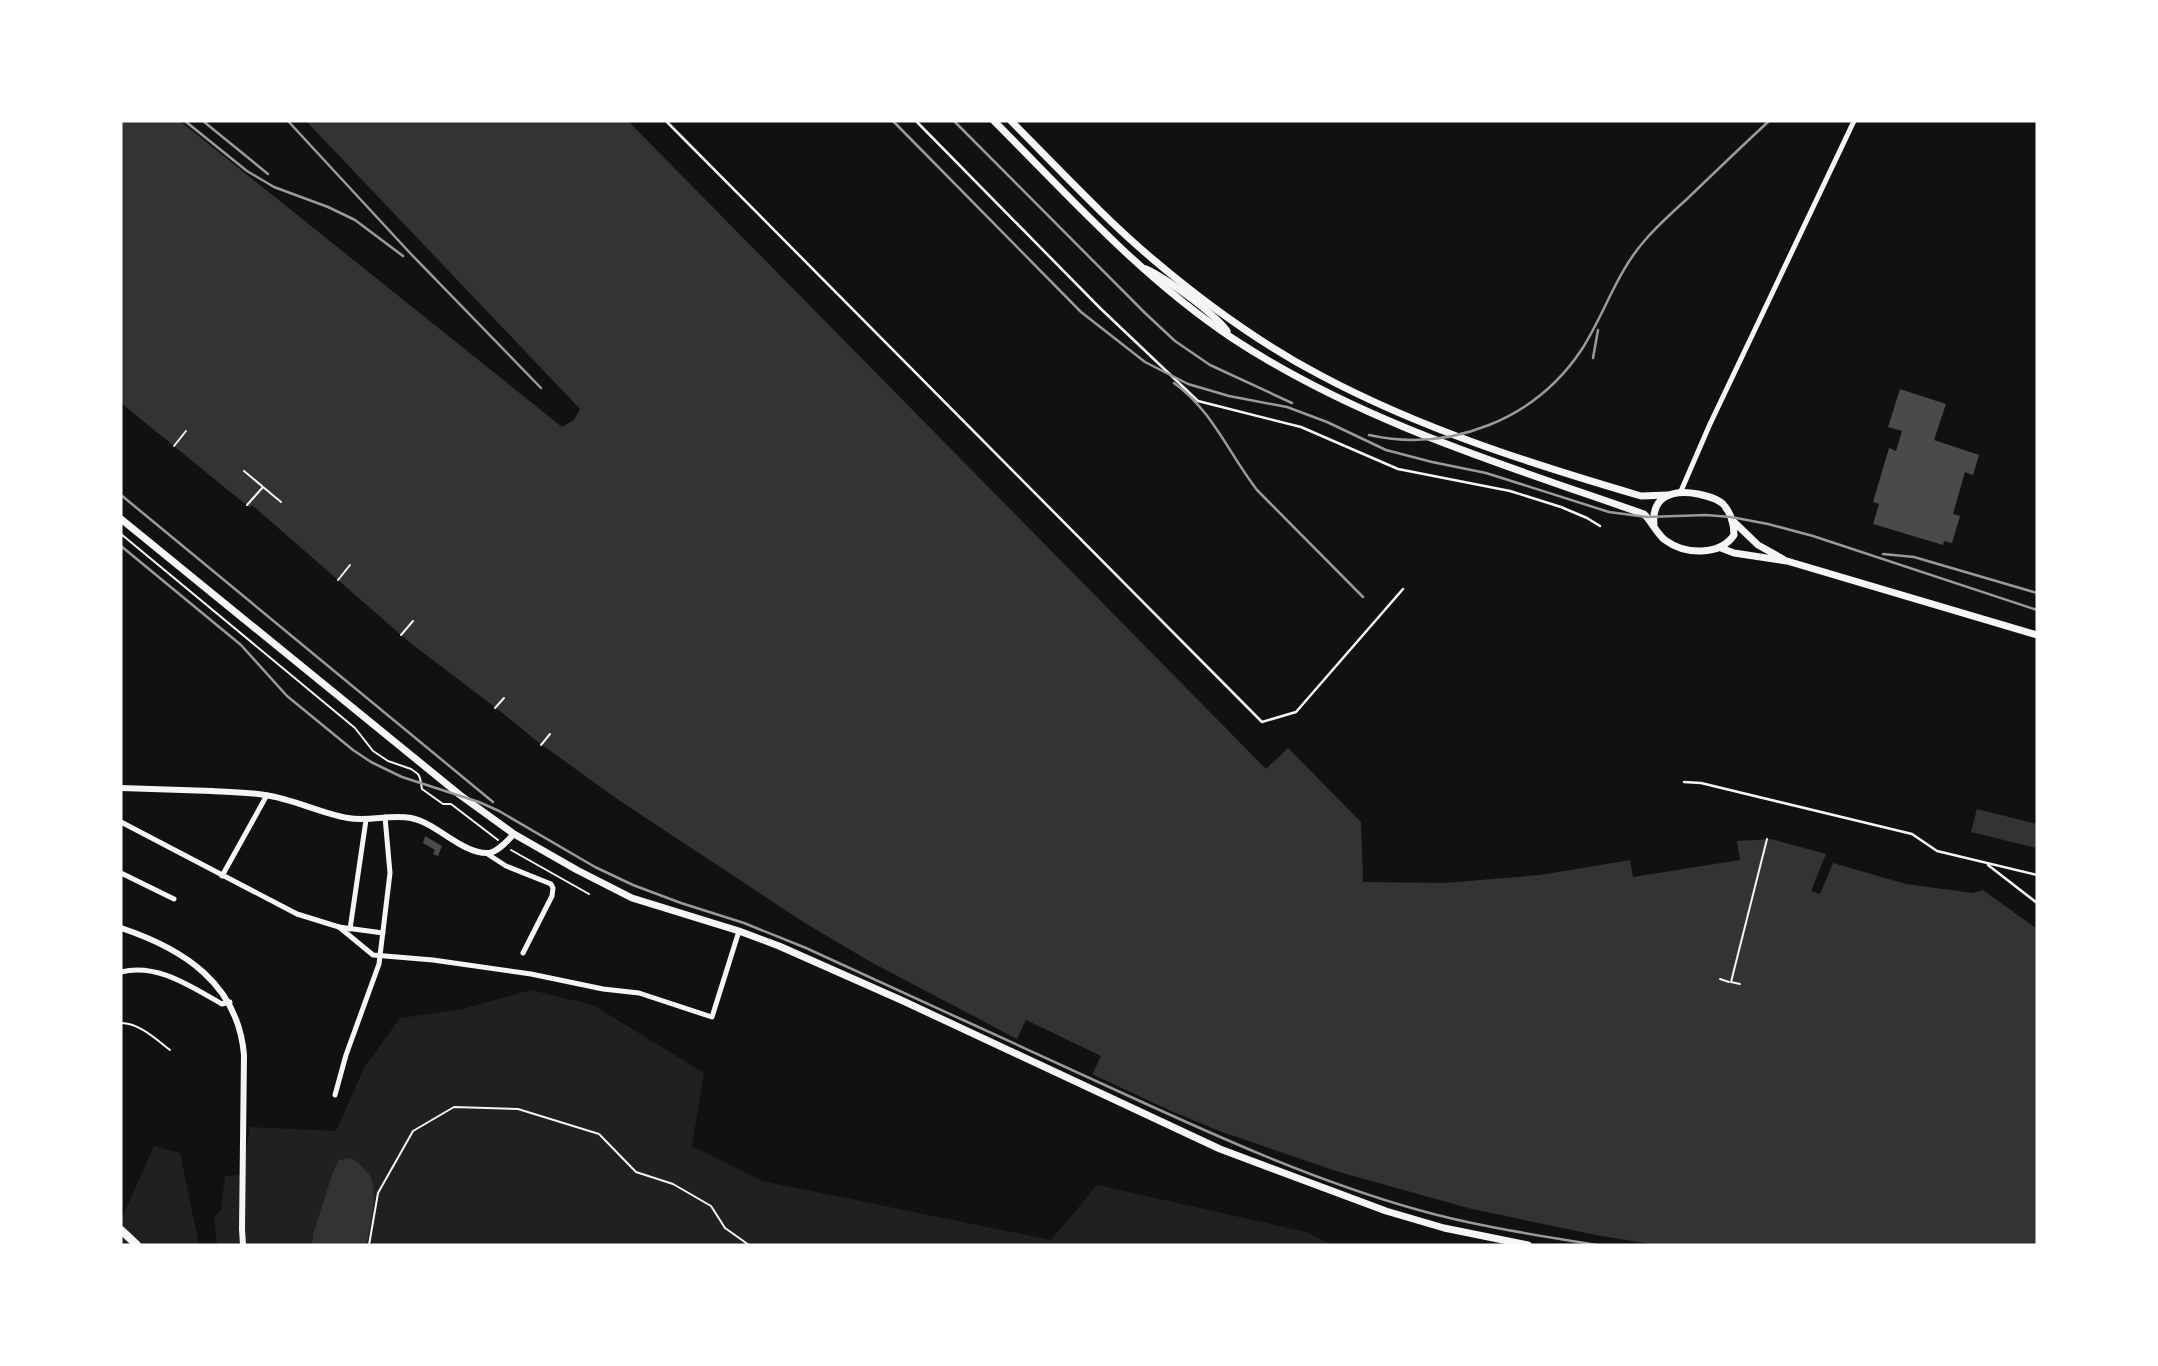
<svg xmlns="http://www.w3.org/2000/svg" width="2158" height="1366" viewBox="0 0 2158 1366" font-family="Inter,sans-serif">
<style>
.green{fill:#202020}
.water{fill:#333}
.pier{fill:#111}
.building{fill:#4a4a4a}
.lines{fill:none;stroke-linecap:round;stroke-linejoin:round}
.path{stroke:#f5f5f5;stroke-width:2}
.service{stroke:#f5f5f5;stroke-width:2.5}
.minor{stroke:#f5f5f5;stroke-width:5}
.tertiary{stroke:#f5f5f5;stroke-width:6}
.secondary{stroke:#f5f5f5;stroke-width:7}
.primary{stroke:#f5f5f5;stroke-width:8}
.rail{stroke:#9a9a9a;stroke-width:2.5}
</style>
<rect width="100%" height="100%" fill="#111"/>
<g class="green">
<polygon points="531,990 593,1005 704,1073 692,1146 762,1181 1051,1240 1097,1185 1306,1232 1332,1245 366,1245 373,1198 371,1179 313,1235 312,1245 217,1245 214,1216 221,1210 225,1176 242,1175 250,1127 336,1131 364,1068 400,1018 463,1009"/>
<polygon points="154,1146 180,1153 199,1245 121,1245 121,1220"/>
</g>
<g class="water">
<polygon points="121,121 180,121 562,427 574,420 580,409 306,121 628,121 1266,769 1288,748 1361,822 1363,882 1444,883 1540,875 1630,860 1633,877 1740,860 1737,841 1771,839 1826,854 1811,891 1820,894 1833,863 1906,884 1973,893 1983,890 2037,929 2037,1245 1656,1245 1596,1235 1472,1209 1339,1172 1222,1132 1171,1111 1017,1039 869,961 805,923 620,801 538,742 500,711 409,642 252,505 250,508 121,403"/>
<polygon points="1977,809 2037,824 2036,848 1971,832"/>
<path d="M351,1158C358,1163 367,1170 371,1178C378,1193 370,1229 366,1245H312L313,1235L333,1172L339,1160Z"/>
</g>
<polygon class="pier" points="1026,1020 1101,1056 1092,1075 1017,1039"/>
<g class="building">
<polygon points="1900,389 1946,404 1934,440 1979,455 1973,475 1965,472 1953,514 1960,516 1952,543 1944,541 1943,545 1873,524 1879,504 1873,502 1889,448 1896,451 1902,431 1888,427"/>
<polygon points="425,836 442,846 438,856 433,854 435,850 423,843"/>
</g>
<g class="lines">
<g class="path">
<polyline points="174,446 186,431"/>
<polyline points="244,471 262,486"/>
<polyline points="247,505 263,487 281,502"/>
<polyline points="121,534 355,728 373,751 388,761 411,769 418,774 420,778 422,789 443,804 451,804 498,840"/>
<polyline points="338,580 350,565"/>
<polyline points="401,635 413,621"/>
<polyline points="495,708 504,698"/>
<polyline points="541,745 550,734"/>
<polyline points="511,850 589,894"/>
<polyline points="1720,979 1729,982"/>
<polyline points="1740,984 1731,982 1767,839"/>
<path d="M121,1023C139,1023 156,1039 170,1050"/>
<polyline points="369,1245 378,1193 413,1131 454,1107 518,1109 599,1134 636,1172 673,1184 711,1206 725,1228 749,1245"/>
</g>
<g class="service">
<polyline points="666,121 1262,722 1296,712 1403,589"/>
<polyline points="916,121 1100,308 1198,401 1301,427 1398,469 1510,491 1561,507 1587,518 1600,526"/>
<polyline points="1684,782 1701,783 1912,834 1937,851 2037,875"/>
<polyline points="1988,865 2037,903"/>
</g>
<g class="minor">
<polyline points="1681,491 1710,424 1854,121"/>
<polyline points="121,822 297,914 339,927 383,933"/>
<polyline points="486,853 506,866 551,884 553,888 552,896 523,953"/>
<polyline points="121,873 174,899"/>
<polyline points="222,876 267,795"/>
<polyline points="339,927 373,955 433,960 531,974 603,989 639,993 712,1017 739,931"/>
<polyline points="350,929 366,820"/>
<path d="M121,972C158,963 191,987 222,1004L230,1002"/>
<polyline points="335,1095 346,1055 379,964 390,873 385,817"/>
</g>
<g class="tertiary">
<path d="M121,788C151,789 181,790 212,791C229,792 248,792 265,795C293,799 320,813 348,818C369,822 390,814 411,818C437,823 463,855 489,853C498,852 507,841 514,834"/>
<path d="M121,928C184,949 238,984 244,1055L242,1229L243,1245"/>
</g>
<g class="secondary">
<path d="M994,121C1070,197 1142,278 1232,338C1358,421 1504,465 1644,514C1652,522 1657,534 1665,540C1685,555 1720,556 1734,535C1734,523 1731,513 1723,504C1717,498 1707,496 1698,494C1673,489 1651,496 1654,525"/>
<path d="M1011,121C1058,168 1104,218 1155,261C1206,304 1261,344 1320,375C1421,429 1532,464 1641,496L1668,495"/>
<path d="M1146,269C1166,278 1215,314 1227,331"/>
<polyline points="121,519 460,795 514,834 577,870 632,898 739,931 779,946 901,1000 1220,1149 1386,1211 1444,1228 1528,1245"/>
<polyline points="1732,520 1758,545 1783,559"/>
<polyline points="1721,548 1734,553 1787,561 2037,635"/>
</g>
<polyline class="primary" points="121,1230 137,1245"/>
<g class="rail">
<polyline points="185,121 247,171 274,187 328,207 355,220 403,256"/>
<polyline points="203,121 268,174"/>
<polyline points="288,121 410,253 541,388"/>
<polyline points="893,121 1081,312 1145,362 1188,384 1229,396 1287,407 1327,422 1386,450 1432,462 1486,473 1609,512 1647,517 1706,515 1731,517 1768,524 1813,536 2037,610"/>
<polyline points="954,121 1145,313 1175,341 1210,365 1292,403"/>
<polyline points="1593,358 1598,330"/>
<path d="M1174,383C1212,410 1229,454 1257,490L1363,597"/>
<path d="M1369,435C1451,453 1536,419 1582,349C1605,313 1617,271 1646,239C1659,224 1674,211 1688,198C1715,172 1742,146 1769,121"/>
<polyline points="121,495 493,802"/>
<path d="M121,546L241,645L287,696L353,750L371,762L402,777L479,802L499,811L595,867L633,885L681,903L744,923L806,948C911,996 1015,1044 1120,1092C1216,1136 1313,1180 1415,1209C1474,1226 1536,1235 1597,1245"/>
<polyline points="1883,554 1914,557 2037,593"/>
</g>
</g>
<rect width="2158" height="1366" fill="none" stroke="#ffffff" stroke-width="245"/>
</svg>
